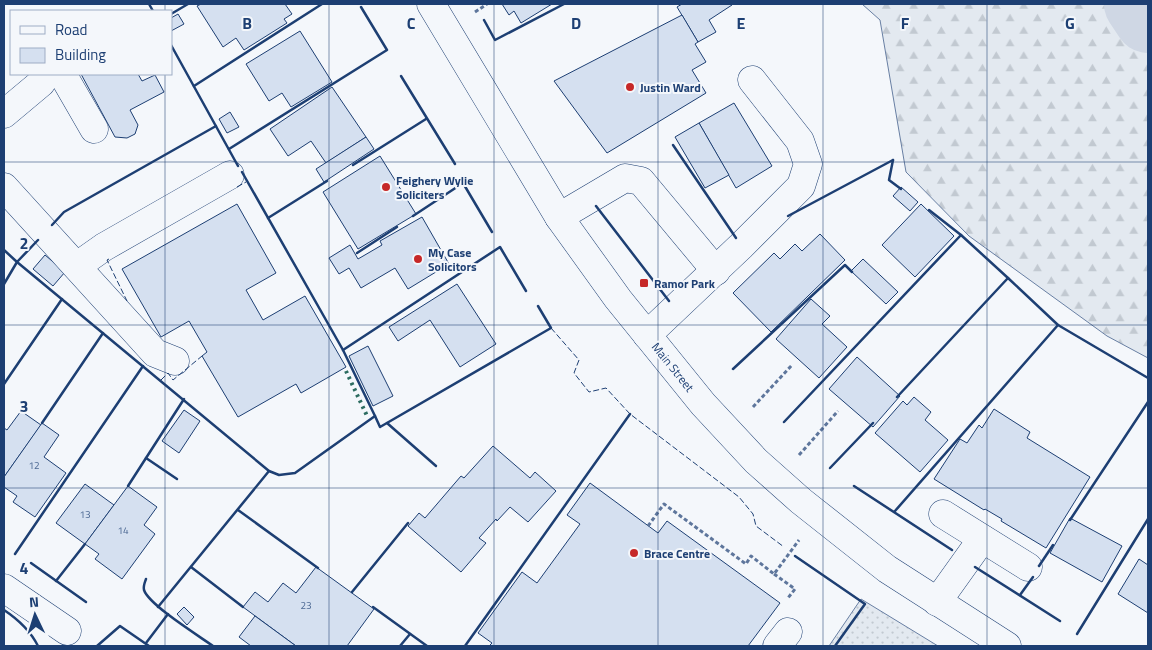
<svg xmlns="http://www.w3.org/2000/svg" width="1152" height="650" viewBox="0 0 1152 650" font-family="'Titillium Web',sans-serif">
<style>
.grass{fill:url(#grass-dots);stroke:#687fa3}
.forest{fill:url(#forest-firs);stroke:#687fa3}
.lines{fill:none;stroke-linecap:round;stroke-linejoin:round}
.river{stroke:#cfd7e4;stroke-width:68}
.building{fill:#d5e0f0;stroke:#1d3f73}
.minor-casing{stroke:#1d3f73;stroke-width:29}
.path{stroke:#5e769c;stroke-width:3;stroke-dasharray:4 2.5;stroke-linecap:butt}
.minor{stroke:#f4f7fb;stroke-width:28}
.hedge{stroke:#2c6c60;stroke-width:4;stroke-dasharray:2.5 4;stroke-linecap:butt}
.fence{stroke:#1d3f73;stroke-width:1;stroke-dasharray:6 2.5;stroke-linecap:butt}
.wall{stroke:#1d3f73;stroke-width:2.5}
.grid{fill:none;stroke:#1d3f73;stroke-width:1;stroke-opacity:0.55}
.poi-dot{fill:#c62828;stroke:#f4f7fb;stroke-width:2}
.labels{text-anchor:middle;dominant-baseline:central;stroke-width:4;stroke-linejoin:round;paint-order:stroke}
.number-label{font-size:10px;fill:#4b6792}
.poi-label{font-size:12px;font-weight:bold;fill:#1d3f73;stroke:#f4f7fb;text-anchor:start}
.street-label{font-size:12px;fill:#1d3f73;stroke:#f4f7fb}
.grid-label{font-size:16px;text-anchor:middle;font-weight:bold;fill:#1d3f73;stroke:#f4f7fb;stroke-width:4;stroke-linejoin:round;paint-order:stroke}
</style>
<defs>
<pattern id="grass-dots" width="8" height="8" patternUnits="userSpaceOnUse" patternTransform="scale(1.25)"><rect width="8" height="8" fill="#e3e9f0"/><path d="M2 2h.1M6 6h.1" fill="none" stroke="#c2c9d1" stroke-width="1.8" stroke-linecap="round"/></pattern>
<pattern id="forest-firs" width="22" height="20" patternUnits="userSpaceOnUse" patternTransform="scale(1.25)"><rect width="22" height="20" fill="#e3e9f0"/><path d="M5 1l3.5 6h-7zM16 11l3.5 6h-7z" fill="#c2c9d1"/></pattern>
</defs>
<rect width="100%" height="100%" fill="#f4f7fb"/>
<polygon class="grass" points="861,599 938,646 829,646"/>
<polygon class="forest" points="862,4 1148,4 1148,358 1107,336 969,236 906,172 880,20"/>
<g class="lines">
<polyline class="river" points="1138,4 1148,19"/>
</g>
<g class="building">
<polygon points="201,4 285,4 292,14 284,19 287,23 244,50 236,38 223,47 197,6"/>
<polygon points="502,4 552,4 521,23 514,11 509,15"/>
<polygon points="682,4 732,4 732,5 709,20 716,32 698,42 677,7"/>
<polygon points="178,14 184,24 171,31 171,18"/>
<polygon points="682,15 698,42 695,44 706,62 692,70 706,93 607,153 554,81"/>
<polygon points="300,31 332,82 291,107 282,93 269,101 246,64"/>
<polygon points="81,74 138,74 142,81 155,75 164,92 130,110 138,125 135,134 127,138 115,137"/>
<polygon points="332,87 366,137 326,163 311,141 288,156 270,129"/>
<polygon points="734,103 772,166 736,188 699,123"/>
<polygon points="230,112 239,127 227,133 219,119"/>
<polygon points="699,123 729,175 705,188 675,137"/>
<polygon points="366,137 374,149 324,182 316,169"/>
<polygon points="380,156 416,214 358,249 323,192"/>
<polygon points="901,187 918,202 910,211 893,196"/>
<polygon points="237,204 276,273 246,290 263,320 305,296 346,367 301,393 296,384 238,417 202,356 207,352 189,321 161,337 122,269"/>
<polygon points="921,204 954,236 915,277 882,245"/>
<polygon points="422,217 449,264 408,289 395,268 361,288 349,268 339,274 329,258 350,245 358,259 382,245 380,241"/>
<polygon points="820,234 845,260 771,332 733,293 774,253 780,259 795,244 802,251"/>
<polygon points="45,255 65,272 53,286 33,269"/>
<polygon points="863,259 898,292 886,304 851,271"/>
<polygon points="457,284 496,344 460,367 430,320 398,341 389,327"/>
<polygon points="811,299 830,316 822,324 847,347 819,378 776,339"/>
<polygon points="368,346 393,396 373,406 349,356"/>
<polygon points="857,357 900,396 873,427 829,389"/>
<polygon points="914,397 931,412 925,420 948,440 920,472 875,433 903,401 907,405"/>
<polygon points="994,409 1030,432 1027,438 1090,477 1046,548 1001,521 1002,519 985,509 984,510 934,479 960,439 967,443 979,425 982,428"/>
<polygon points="184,410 200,421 179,453 162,441"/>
<polygon points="21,411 41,425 4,477 4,428 7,430"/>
<polygon points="42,423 59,435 44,457 66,473 35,517 13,502 17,496 4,487 4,477"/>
<polygon points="493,446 530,478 535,472 556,491 528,522 510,507 497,521 496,519 479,538 486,543 461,572 408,526 419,513 425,518 461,476 464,478"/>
<polygon points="590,483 658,533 667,521 780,603 748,646 489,646 492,643 478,633 522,572 537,583 580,524 567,515"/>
<polygon points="85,484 114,505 85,544 56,523"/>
<polygon points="128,486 157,507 144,525 155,534 122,579 95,559 99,554 85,544"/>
<polygon points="1070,518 1122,546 1102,582 1050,553"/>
<polygon points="1139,559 1148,565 1148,613 1118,594"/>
<polygon points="316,567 374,609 347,646 296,646 243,607 255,592 268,602 283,583 296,593"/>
<polygon points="184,607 194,617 187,625 177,614"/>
<polygon points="255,616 296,646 251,646 239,637"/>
</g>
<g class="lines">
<g class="minor-casing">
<g id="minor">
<polyline points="431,4 559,217 618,299 703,404 756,461 801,501 887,569 1007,646"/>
<polyline points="59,74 64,77 94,129"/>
<polyline points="4,114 41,83 47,74"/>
<polyline points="4,187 155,353 175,361"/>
<polyline points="559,217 625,178 641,181 716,271"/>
<polyline points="77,266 104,247 230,175"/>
<polyline points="647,335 741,246 801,186 808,164 800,141 752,80"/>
<polyline points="943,514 1028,567"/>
<polyline points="4,588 67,631"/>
<polyline points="937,602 982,539"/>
<polyline points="777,646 788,632"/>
</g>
</g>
<g class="path">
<polyline points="475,12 487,4"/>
<polyline points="753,407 792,365"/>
<polyline points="799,455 838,411"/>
<polyline points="648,526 664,504 746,564 751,556 774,574 799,540"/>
<polyline points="774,574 795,589 788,598"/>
</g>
<use href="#minor" class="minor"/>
<polyline class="hedge" points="346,371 368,418"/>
<g class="fence">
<polyline points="237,187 246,182"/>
<polyline points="109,259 107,260 127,301"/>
<polyline points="551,328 579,360 574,373 589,392 606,388 630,414 739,497 753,514 756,526 784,547"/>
<polyline points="161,380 168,373 173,380 202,356"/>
</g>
<g class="wall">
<polyline points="149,4 153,11"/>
<polyline points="171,14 188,4"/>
<polyline points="484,20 495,40 564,4"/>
<polyline points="171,45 238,166"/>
<polyline points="401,76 455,164"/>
<polyline points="194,86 322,4"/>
<polyline points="673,145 736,238"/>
<polyline points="229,149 387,50 361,7"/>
<polyline points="893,160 889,180 901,189"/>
<polyline points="353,165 426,119"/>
<polyline points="596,206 669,301"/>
<polyline points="929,210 961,235"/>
<polyline points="413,216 463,183 492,232"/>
<polyline points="788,216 893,160"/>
<polyline points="268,218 327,181"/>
<polyline points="52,225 64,212 216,126"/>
<polyline points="38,240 17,262 269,471 279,475 295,473 375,416 343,350 242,172"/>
<polyline points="4,250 17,262 4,284"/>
<polyline points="357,253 397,227"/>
<polyline points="1058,325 1148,378"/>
<polyline points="343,350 500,247 526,291"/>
<polyline points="733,369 845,265 852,272"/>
<polyline points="4,384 62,299"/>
<polyline points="375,416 380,427 551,328 538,306"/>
<polyline points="784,422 961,235 1008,278"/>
<polyline points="42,423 103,333"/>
<polyline points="387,423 436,466"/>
<polyline points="146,458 177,479"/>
<polyline points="830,468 873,423"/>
<polyline points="128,486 184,399"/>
<polyline points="854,486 952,550"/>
<polyline points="238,510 318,568"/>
<polyline points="895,511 1058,325 1008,278 897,397"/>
<polyline points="1070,520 1148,402"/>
<polyline points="15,554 143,366"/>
<polyline points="795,556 865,604 835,646"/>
<polyline points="31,563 86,602"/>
<polyline points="1039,566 1053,545"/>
<polyline points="191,567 243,607"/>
<polyline points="975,567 1060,621"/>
<path d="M146,579C145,582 143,586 144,590C149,605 199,636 213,646"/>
<polyline points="56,581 85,544"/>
<polyline points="352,592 408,523"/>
<polyline points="1020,595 1033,577"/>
<polyline points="158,607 269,471"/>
<polyline points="373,607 427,646"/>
<path d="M4,610C19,620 30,630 38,646"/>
<polyline points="1077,634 1148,519"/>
<polyline points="146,643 168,614"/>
<polyline points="97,646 120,626 149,646"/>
<polyline points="400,646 410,634"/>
<polyline points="465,646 630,414"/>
</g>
</g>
<path class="grid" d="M165,4V11M329,4V646M494,4V646M658,4V646M823,4V646M987,4V646M165,74V646M4,162H1148M4,325H1148M4,488H1148"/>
<g class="poi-dot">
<circle cx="630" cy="87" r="5"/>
<circle cx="386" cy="187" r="5"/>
<circle cx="418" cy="259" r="5"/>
<rect x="639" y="278" width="10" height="10" rx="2.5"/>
<circle cx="634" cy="553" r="5"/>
</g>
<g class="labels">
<g class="number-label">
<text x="34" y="465">12</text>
<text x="85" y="514">13</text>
<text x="123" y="530">14</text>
<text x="306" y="605">23</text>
</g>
<g class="poi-label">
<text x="640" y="87">Justin Ward</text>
<text x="396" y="180">Feighery Wylie<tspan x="396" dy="14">Soliciters</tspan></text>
<text x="428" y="252">My Case<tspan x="428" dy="14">Solicitors</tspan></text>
<text x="654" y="283">Ramor Park</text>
<text x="644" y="553">Brace Centre</text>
</g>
<g class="street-label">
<text transform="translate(673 367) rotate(51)">Main Street</text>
</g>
</g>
<g class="grid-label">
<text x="247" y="29">B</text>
<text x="411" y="29">C</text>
<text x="576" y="29">D</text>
<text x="741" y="29">E</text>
<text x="905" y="29">F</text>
<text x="1070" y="29">G</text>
<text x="24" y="249">2</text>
<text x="24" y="412">3</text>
<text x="24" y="574">4</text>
</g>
<rect width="1152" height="650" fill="none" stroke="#1d3f73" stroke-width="10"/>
<rect x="10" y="10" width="162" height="65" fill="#f4f7fb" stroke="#9eadc5"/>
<rect x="20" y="26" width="25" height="8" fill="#f4f7fb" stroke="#9eadc5"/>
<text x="55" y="35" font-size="15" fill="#1d3f73">Road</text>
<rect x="20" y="48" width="25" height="15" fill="#d5e0f0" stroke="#9eadc5"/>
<text x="55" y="60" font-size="15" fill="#1d3f73">Building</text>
<g transform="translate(35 615) rotate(356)" stroke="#f4f7fb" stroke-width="4" paint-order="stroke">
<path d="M0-4L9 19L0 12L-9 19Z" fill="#1d3f73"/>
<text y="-8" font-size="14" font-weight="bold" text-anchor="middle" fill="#1d3f73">N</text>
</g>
</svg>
